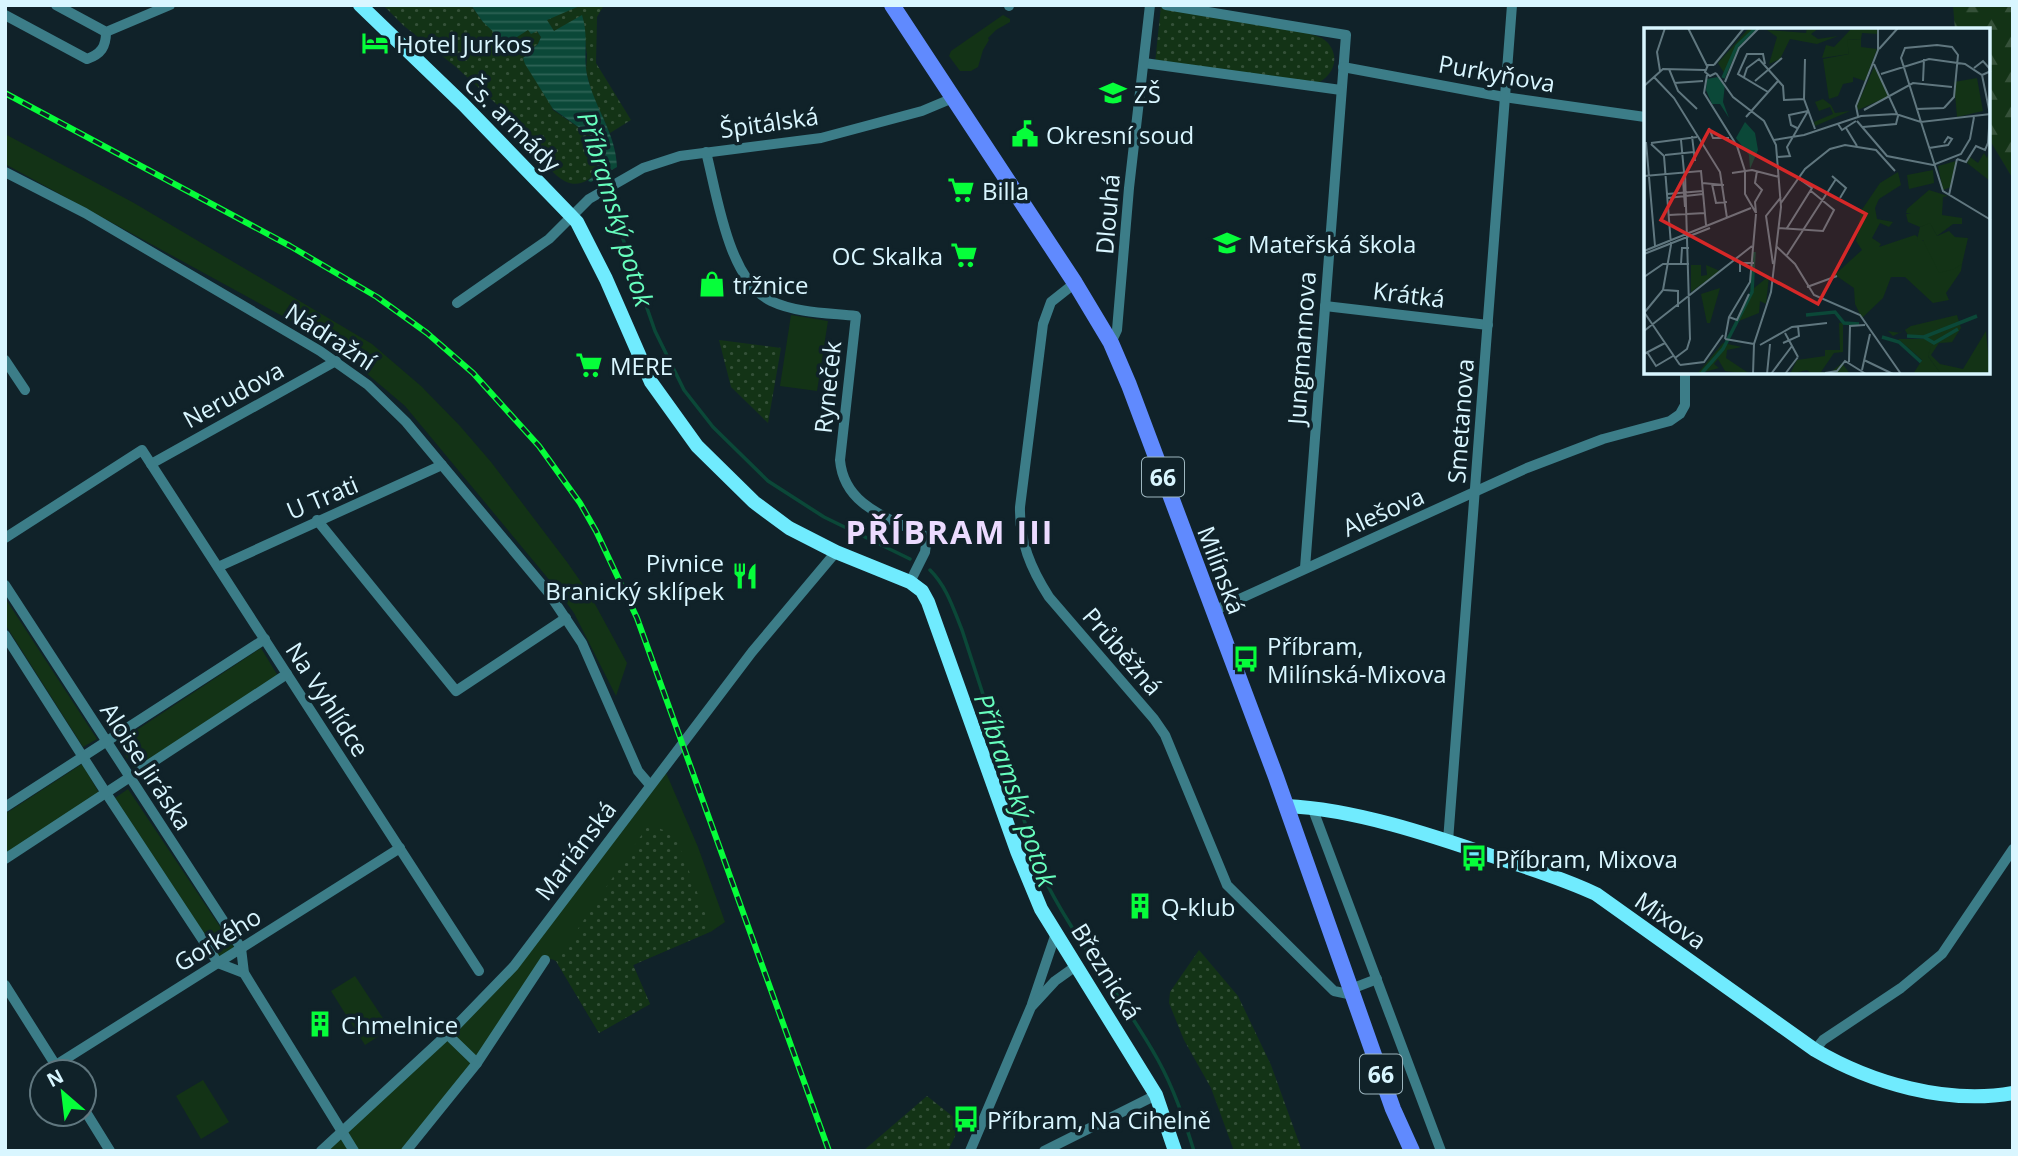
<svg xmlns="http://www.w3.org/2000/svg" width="2018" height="1156" viewBox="0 0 2018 1156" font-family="'Open Sans',sans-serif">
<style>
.grass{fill:#133316}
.forest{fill:url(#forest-firs)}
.park{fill:url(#park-dots)}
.water{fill:url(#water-rules)}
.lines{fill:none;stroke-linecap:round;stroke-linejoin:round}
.stream{stroke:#0b4838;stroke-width:3.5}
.street{stroke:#3c7d88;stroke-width:10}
.secondary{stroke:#70ebfe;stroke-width:14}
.primary{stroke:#608afe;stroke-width:16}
.rail-casing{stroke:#06fe3a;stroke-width:6}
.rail{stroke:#102229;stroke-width:3.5;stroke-dasharray:10;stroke-linecap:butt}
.labels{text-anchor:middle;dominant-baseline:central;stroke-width:7;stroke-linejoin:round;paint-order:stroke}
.shield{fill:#102229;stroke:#9db6bf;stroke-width:2}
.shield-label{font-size:23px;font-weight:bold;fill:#d9f6ff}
.poi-label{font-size:24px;fill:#d9f6ff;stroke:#102229;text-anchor:start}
.street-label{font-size:24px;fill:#d9f6ff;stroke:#102229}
.water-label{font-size:26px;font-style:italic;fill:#67febe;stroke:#102229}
.district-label{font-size:32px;font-weight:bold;letter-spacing:2px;fill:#ecdbff;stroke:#102229}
.inset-river{fill:none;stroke:#0b4838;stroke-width:3.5}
.inset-road{fill:none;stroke:#60777f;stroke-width:2}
.view{fill:#d62828;fill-opacity:0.15;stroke:#d62828;stroke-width:3.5}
.inset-edge{fill:none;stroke:#d9f6ff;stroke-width:3.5}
</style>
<defs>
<pattern id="forest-firs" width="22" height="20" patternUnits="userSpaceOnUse" patternTransform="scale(1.75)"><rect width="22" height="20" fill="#133316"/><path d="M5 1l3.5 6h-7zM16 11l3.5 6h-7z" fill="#355139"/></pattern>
<pattern id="park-dots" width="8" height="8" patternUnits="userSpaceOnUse" patternTransform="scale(1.75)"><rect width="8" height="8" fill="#133316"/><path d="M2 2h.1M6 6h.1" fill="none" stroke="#355139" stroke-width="1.8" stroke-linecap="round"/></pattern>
<pattern id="water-rules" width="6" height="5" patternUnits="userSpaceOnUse" patternTransform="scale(1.75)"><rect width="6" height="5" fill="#0b4838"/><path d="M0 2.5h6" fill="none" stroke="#2e6356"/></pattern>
</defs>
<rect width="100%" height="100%" fill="#102229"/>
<g class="grass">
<polygon points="1003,15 1010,19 1010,22 996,30 988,38 989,40 983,50 978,67 971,71 960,71 949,56 951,51"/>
<polygon points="5,134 134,203 372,344 421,386 460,426 491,462 567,562 590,595 627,663 616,696 574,613 551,582 405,406 345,355 286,318 5,164"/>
<polygon points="791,315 828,321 817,391 780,386"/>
<polygon points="5,598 97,739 83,747 5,624"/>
<polygon points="261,648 278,676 135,770 117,743"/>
<polygon points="82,764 99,793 5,854 5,814"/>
<polygon points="664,768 698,847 725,922 712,931 633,965 650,1004 599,1033 556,961 551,959 545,960 477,1063 406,1151 321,1151 514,966"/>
<polygon points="128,789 235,949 220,958 115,798"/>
<polygon points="355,976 390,1029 365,1045 331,991"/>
<polygon points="203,1080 229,1122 201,1139 176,1096"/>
</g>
<polygon class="forest" points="1953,5 2013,5 2013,179 1988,137 1988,30 1955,30"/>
<g class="park">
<path d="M383,5H471L483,22L537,31L541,37L538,44L528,52L553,110L594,138L602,165C577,200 558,180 538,155L539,143L456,67L404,26Z"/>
<polygon points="582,5 604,5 597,17 596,63 631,120 610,133 592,94 586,71 587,55 582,16 554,32 546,19"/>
<path d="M1161,6L1305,32C1312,35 1321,36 1327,42C1342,58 1332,78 1315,84L1155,63Z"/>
<polygon points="719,340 781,348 768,423 731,387"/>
<polygon points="649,824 675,835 712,931 633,965 650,1004 599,1033 556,961"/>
<polygon points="1199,950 1238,996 1271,1065 1302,1151 1234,1151 1211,1088 1184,1040 1169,1003 1170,992"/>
<polygon points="927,1096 961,1123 948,1151 863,1151"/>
</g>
<path class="water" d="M471,5H582L547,20L554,31L582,15C589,36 583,55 587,75C594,107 616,133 617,167L591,182L588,181L595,174V168L602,165L594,138L553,109L525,64L523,58L538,44L541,37L537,31L531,34L528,30L506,44L483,22Z"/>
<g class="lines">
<g class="stream">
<polyline points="607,193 655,331 684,390 713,427 768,481 824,517 910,559"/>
<path d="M930,570C947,587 953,608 962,630L1041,872C1073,939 1122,995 1158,1060C1174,1089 1184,1119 1194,1151"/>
</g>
<g class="street">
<polyline points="56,5 106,32 170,5"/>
<polyline points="1166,5 1346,35 1305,568"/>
<polyline points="1009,6 1009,5"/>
<path d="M5,15L87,59C101,54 106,47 106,32"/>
<polyline points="1144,63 1341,90"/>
<polyline points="1343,67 1504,97 1645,117"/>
<path d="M706,152C717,194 728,280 771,301C796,313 829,313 856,316L840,460C844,507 890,518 927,537L925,552L910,582"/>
<polyline points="5,172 85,213 320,351 368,385 406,422 548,592 582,643 638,771 650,785"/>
<path d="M1075,283L1051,302L1043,324L1020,507C1019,541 1031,569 1049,597L1154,719L1165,735L1227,885L1334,991L1353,995"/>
<polyline points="457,303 549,239 589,199 643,168 680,156 821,138 922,111 953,98"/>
<polyline points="1325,306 1488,325"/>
<polyline points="1111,343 1117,330 1129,188 1150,5"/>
<polyline points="5,360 25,390"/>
<polyline points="151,464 336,361"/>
<polyline points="317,520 456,691 566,618"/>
<polyline points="5,538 142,450 479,971"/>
<polyline points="218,567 442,465"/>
<polyline points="5,585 241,948 244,973 354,1151"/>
<polyline points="1213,611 1527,468 1603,439 1670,421 1680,414 1685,405 1685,373"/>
<polyline points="5,635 106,793 218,963 244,973"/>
<polyline points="5,807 265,639"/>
<polyline points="1312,807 1441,1151"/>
<polyline points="1448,841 1512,5"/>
<polyline points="5,859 287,674"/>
<polyline points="5,985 60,1072"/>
<polyline points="1351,989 1377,979"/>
<polyline points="1032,1004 1056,933"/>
<polyline points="447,1034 477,1063"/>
<polyline points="1815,1050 1823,1040 1901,988 1942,954 2013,849"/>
<polyline points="56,1065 400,848"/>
<polyline points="84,1109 110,1151"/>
<polyline points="321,1151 452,1030 514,966 752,652 836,552"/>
<polyline points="406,1151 477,1063 545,960"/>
<polyline points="970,1151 1031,1007 1055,981 1076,966"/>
<polyline points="1044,1151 1156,1095"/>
</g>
<g class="secondary">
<polyline points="360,5 463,104 577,222 606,279 651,382 697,446 754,502 789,528 836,552 910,582 922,591 928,602 1017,851 1041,909 1156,1095 1175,1151"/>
<path d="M1286,806C1354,809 1431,835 1495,857C1529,868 1564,879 1596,894L1815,1050C1871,1083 1947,1105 2013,1093"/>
</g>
<polyline class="primary" points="892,5 1075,283 1111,343 1129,385 1276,777 1393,1109 1412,1151"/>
<g class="rail-casing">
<polyline id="rail" points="5,93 290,246 377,297 427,333 473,373 539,446 580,503 596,531 637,618 829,1151"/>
</g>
<use href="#rail" class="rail"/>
</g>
<defs>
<g id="hotel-bare" transform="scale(2.1)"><path d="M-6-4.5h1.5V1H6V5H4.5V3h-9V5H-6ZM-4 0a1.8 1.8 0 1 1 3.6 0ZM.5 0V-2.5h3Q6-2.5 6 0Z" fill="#06fe3a" stroke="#102229" stroke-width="2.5" paint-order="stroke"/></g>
<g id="school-bare" transform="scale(2.1)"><path d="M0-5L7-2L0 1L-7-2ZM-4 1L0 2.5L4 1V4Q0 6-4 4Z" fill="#06fe3a" stroke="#102229" stroke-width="2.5" paint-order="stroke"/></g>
<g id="civic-bare" transform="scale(2.1)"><path d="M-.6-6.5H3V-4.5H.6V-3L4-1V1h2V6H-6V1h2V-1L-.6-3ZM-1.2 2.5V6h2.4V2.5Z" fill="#06fe3a" stroke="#102229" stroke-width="2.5" paint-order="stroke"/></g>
<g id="supermarket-bare" transform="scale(2.1)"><path d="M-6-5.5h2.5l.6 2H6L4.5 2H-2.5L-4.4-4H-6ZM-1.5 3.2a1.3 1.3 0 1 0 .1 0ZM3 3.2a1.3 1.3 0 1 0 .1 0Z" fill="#06fe3a" stroke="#102229" stroke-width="2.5" paint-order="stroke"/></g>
<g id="shop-bare" transform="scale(2.1)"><path d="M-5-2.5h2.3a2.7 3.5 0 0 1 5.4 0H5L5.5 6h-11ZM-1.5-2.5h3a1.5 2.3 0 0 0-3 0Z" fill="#06fe3a" stroke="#102229" stroke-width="2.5" paint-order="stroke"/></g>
<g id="restaurant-bare" transform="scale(2.1)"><path d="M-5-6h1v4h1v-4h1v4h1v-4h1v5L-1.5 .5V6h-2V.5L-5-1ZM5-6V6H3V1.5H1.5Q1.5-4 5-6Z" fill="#06fe3a" stroke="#102229" stroke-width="2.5" paint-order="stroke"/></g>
<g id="bus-bare" transform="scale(2.1)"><path d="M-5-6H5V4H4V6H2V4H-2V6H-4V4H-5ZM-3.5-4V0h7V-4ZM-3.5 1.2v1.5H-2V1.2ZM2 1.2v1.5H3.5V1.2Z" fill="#06fe3a" stroke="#102229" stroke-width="2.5" paint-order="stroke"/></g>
<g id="building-bare" transform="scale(2.1)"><path d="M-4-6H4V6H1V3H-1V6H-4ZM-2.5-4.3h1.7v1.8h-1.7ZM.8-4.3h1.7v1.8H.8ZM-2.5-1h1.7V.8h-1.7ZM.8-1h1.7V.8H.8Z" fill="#06fe3a" stroke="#102229" stroke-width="2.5" paint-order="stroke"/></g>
</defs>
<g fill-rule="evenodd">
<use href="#hotel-bare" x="375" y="43"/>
<use href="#school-bare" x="1113" y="93"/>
<use href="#civic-bare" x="1025" y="134"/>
<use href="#supermarket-bare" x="961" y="190"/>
<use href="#school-bare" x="1227" y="243"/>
<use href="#supermarket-bare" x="964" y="255"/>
<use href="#shop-bare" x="712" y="284"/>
<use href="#supermarket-bare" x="589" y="365"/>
<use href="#restaurant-bare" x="745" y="576"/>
<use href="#bus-bare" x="1246" y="659"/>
<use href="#bus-bare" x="1474" y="858"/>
<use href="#building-bare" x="1140" y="906"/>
<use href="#building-bare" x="320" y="1024"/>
<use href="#bus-bare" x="966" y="1119"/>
</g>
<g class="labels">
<g class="shield">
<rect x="1142" y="457.5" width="42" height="39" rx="5"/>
<rect x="1360" y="1054.5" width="42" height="39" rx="5"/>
</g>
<g class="shield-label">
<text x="1163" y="477">66</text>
<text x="1381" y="1074">66</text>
</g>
<g class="poi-label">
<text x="396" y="43">Hotel Jurkos</text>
<text x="1134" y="93">ZŠ</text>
<text x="1046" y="134">Okresní soud</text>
<text x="982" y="190">Billa</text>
<text x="1248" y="243">Mateřská škola</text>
<text x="943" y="255" text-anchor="end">OC Skalka</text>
<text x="733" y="284">tržnice</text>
<text x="610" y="365">MERE</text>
<text x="724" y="562" text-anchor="end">Pivnice<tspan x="724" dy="28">Branický sklípek</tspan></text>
<text x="1267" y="645">Příbram,<tspan x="1267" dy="28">Milínská-Mixova</tspan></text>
<text x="1495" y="858">Příbram, Mixova</text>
<text x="1161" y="906">Q-klub</text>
<text x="341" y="1024">Chmelnice</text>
<text x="987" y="1119">Příbram, Na Cihelně</text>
</g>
<g class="street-label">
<text transform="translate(1497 73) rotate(10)">Purkyňova</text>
<text transform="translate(769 122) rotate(-8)">Špitálská</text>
<text transform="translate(513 123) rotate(45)">Čs. armády</text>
<text transform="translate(1107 214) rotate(-85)">Dlouhá</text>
<text transform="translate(1409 294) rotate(7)">Krátká</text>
<text transform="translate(331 336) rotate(33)">Nádražní</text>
<text transform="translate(1301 348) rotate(-86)">Jungmannova</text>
<text transform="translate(827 387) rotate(-84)">Ryneček</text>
<text transform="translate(233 394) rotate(-29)">Nerudova</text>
<text transform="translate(1460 421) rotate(-86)">Smetanova</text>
<text transform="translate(322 497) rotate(-23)">U Trati</text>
<text transform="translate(1383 511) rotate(-24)">Alešova</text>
<text transform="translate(1222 570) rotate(69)">Milínská</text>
<text transform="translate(1123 651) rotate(49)">Průběžná</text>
<text transform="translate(328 699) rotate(57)">Na Vyhlídce</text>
<text transform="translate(147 766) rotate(57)">Aloise Jiráska</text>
<text transform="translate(575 850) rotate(-53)">Mariánská</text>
<text transform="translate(1671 920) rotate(35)">Mixova</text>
<text transform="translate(217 939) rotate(-32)">Gorkého</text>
<text transform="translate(1107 971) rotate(58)">Březnická</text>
</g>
<g class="water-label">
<text transform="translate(616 209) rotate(73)">Příbramský potok</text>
<text transform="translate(1016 790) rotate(71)">Příbramský potok</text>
</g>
<g class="district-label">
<text x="950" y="531">PŘÍBRAM III</text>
</g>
</g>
<g transform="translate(1644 28)">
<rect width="346" height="346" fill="#102229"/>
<path d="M333,50L339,83L313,89L310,54ZM346,121V153L323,135L326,129L334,135L340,125L343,130ZM312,133L307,159L299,162L294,138ZM289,142L290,155L265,161L263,147ZM76,260L66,295H63L57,266ZM313,287L317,300L308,314H293L284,328L297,346H269L278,332L254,311H282V307H264L261,302L249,308L244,303L256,305L267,298Z" fill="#133316"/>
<path d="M105,0H114L95,18L82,48L74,35ZM163,0H175L167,6L174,11L194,8L173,16L146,11L136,31L125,36L133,9L123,2L162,5ZM208,0H233L234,6L218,5L217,11L204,12L205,26L178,30L182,17L190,19ZM254,144L257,157L235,171L231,180L233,191L249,194L245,199L236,195L228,210L237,216L235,219L271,207L313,237L318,236L317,243L302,265L305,272L289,275L261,249H247L239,270L218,290L211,276L210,260L194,249L186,251L218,222L212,213L217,183L236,155ZM285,162L304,168L299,169L298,187L318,190V196H309L293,208L286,196L276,199L264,194L262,186L267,185H262L263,181ZM195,295H199V324L190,325L177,344H187L198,335L206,346H168L163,342L146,346L153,332L181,328V322H196ZM342,303L346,346H297L284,328L287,318L296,312L310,314L295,315L287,327L296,336L319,341ZM79,315L98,319L83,322L82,330L106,346L81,343L74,331L70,336L75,340L53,346Z" fill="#133316"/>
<path d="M217,11V19L233,21L221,53L209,49V54L199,56L194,68L185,71L179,31L205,26L203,12Z" fill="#133316"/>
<path d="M230,39L245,68L214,82L213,78ZM179,71L187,77L191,85L206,83L171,98L170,94L189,86L186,79L175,83L171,74ZM286,195L293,208L305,203L311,209L324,210L318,236L310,241L295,245L279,212H273L276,199ZM47,237H57V248L63,247L62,237L76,243L47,264ZM125,248L122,276L116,273L115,285L95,293L110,260Z" fill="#133316"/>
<path d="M74,49L81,56L79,74L85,90L76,76H68L62,62L63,51ZM101,94L111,105L114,122L106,141L105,127L92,110Z" fill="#0b4838"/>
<path class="inset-river" d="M79,50L93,18L112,0M162,287L191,284L200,295L215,296M263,308L280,309L333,288M238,309L255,314L277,334M280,309L290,315L314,301M57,346L79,321L108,264L110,224"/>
<path class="inset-road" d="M44,0L63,38M235,21L254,0M161,31L160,71L171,101M121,36L119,26H103L94,46L124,64M70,37L100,0M70,37H64L61,44L66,48L72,45M330,40L339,33L346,41M25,41L34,63L53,81M16,43L13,24L21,0M72,45L89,69L120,93L132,117L137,179L127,264L110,316L109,346M237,46L285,31L321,36L338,47L347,43M63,47L60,65L93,118L101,143V166L112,185M10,49L30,70L76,144L83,190M100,49L103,40L115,31L139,58L140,72L160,71M111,53L138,30M279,53L280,31M81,54L95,20L115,0M30,55L59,53M0,58L19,41L61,42M300,80L310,69L314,27L308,19L293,17L261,20L257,30L277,94L347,86M272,81L300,80M220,82L269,55L308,59M214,88L212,78L234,22V0M102,89L134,53M213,93L243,128L289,137L317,126L326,111L330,89M194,96L198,102L212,93M219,99L252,96L254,88L230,36M65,100L69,110H85M153,100L147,97L145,87L164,83M202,100L213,118M48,108L51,133M37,112L40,144M130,112L160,107L217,88L252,86L277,94L299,163L347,192M2,114L11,218M7,115L53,109M285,120L304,117L308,111L304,109L300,115M21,127L50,124M133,129L146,128L143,119L164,83M313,131L322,134L332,118L341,122L344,115L346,86L338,47M88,145L108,142L135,149M0,148L57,143L62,197M188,148L202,160L196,170M39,152L41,179M58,155L80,157M68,156L72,175L83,174M23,166L59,163M305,167L313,131M24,170L59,166M137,175L161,141L186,121L201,117L232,122L251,143M112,185L111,174L118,162L111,155L113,143M25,187L61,185M134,200L179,203L190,182L167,163M143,200L168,160L154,150M132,218L151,236L170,267L216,287L257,346M0,223L107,180M0,226L66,200M143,227L192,151M37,236L38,220H45M129,236L122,188L137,169M96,244V235H110M0,249L19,236H45M163,259L193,248M20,262L34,263V279M0,284L36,337M0,285L19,262L27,217L20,128L7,116M85,289L93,292L105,266M0,303L108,218M141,305L154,329M81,311L85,289L106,254L112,186M81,311L110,316M139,315L155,308L154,298M116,317L148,299L183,295M3,324L12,338L29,328M0,326L21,315M31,330L43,321L46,311L41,144M220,332L249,346M205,334L206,298L221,297M36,337L60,334L79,307M218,342L226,306M181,345L193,343L201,333L222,346M123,346L126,316M127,346L148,318M141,346L154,329"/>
<path class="view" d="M65,102L222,186L174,276L17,192Z"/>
<rect width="346" height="346" class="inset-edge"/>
</g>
<rect width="2018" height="1156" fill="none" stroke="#d9f6ff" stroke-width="14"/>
<g transform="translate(63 1093) rotate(332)"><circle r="33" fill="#102229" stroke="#60777f" stroke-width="2"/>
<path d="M0-5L12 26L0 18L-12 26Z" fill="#06fe3a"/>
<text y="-10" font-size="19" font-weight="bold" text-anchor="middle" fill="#d9f6ff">N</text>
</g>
</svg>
